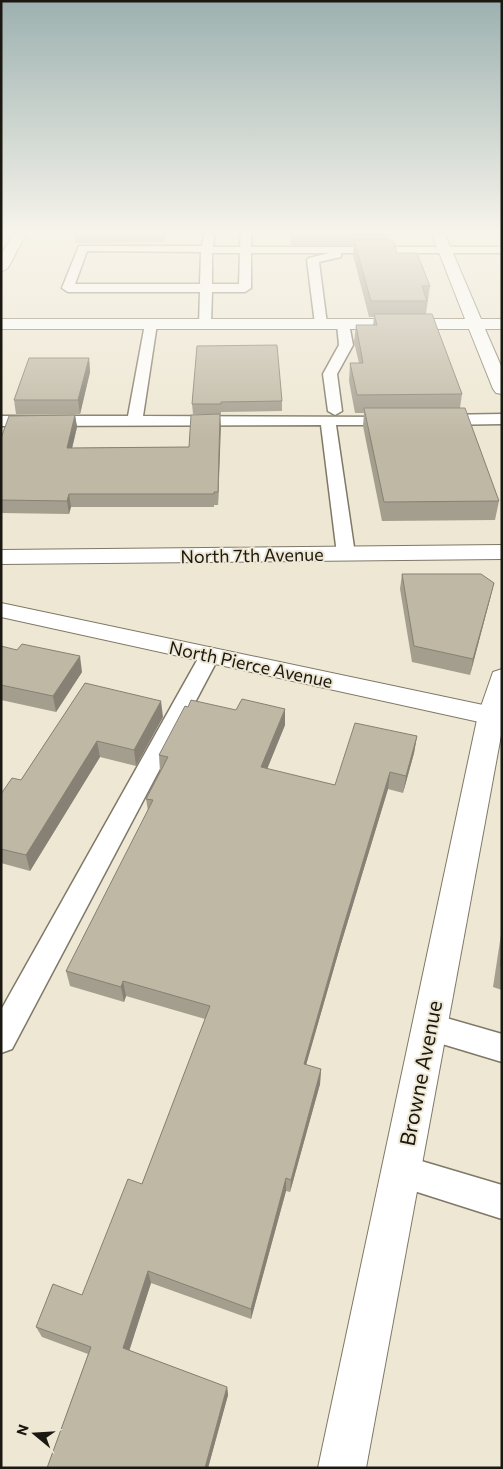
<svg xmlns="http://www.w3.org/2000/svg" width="503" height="1469" viewBox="0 0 503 1469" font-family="Commissioner,sans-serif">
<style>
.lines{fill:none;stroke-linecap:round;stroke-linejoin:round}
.lane-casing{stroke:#7f7867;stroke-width:3}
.street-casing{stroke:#7f7867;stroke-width:2}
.secondary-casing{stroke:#7f7867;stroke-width:2}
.lane{fill:#fff;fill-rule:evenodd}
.street{fill:#fff;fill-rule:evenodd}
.secondary{fill:#fff;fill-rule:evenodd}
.wall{fill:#a49e8e}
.shaded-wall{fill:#868174}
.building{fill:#bfb8a5;stroke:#868174}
.labels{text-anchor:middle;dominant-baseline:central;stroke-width:4;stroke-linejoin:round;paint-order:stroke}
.street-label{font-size:18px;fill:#1b1811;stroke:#eee7d3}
.near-street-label{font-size:21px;fill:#1b1811;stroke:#eee7d3}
</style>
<rect width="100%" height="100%" fill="#eee7d3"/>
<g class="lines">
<g class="lane-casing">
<g id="lane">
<path d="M205,232H215L213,247H240L241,232H251V247H502V253H341V257L319,262L327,324L321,328L315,324L307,260L309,258L329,253H251V288L245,292H212L211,324L205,328L199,324L200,292H68L62,288L79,246H202ZM87,251L201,252L200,284H75ZM212,253H240L239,284H212Z"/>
<polygon points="151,320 157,324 143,416 398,417 401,420 398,423 393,425 336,425 355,554 352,558 340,558 337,554 321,425 1,426 1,416 128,416 145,324"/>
<polygon points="343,320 349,324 353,345 337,374 342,411 335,415 328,411 323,374 339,345 337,324"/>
<polygon points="502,414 502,424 440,425 432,420 440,415"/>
<polygon points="210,648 217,650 220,655 12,1049 1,1053 1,1010 200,655 203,650"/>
<polygon points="429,1013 502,1034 502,1062 419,1037 414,1027 419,1017"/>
<polygon points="401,1155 502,1185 502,1219 389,1183 385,1171 389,1159"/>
</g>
</g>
<g class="street-casing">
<g id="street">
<polygon points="431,232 444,232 481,319 502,319 502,329 485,329 502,368 502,394 496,393 493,389 469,329 1,329 1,319 465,319"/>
<polygon points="502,545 502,559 1,564 1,550"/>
<polygon points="502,669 502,730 366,1468 318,1468 478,715 493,672"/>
</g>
</g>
<g class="secondary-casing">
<g id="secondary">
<polygon points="14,232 27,232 8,268 1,272 1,255"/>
<polygon points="1,603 502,709 502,727 1,617"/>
</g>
</g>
<use href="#lane" class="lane"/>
<use href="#street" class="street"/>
<use href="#secondary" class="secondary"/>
</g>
<g class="wall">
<polygon points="74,232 166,232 164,242 75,243"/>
<polygon points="290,232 388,232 389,234 389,240 397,253 430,286 426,314 462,394 460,408 499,501 495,520 382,521 363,426 364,413 355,413 349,381 350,363 359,363 354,342 356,325 373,325 374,317 369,317 353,255 354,245 291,245"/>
<polygon points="197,346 282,401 282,411 221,412 221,414 193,414 192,404"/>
<polygon points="89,358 90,372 80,414 16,414 14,400"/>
<polygon points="220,414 218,505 214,505 214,507 71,507 69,514 1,513 1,438 75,415 77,427 72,448 189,447"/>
<polygon points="402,574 494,583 490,599 470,675 412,662 400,589"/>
<polygon points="1,646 82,672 56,712 1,700"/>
<polygon points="85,683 163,717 136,766 100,757 30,871 1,863 1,794 21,780"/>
<polygon points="285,725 267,769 335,785 417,736 414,753 403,793 388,789 340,947 306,1065 321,1069 320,1084 290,1192 286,1191 251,1319 151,1283 129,1350 227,1387 228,1395 208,1468 47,1468 88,1354 42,1337 36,1327 82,1295 142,1184 205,1019 126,996 124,1002 70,986 66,971 148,811 146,799 160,772 159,755"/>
<polygon points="502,928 502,990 493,987"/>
</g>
<g class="shaded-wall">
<polygon points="164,232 166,232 164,242"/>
<polygon points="89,358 90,372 80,414 78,400"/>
<polygon points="220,414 221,426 218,505 218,492"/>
<polygon points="75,415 77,427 69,461 67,448"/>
<polygon points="69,494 71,507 69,514 67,501"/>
<polygon points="494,583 490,599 470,675 473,659"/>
<polygon points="80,656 82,672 56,712 53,696"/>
<polygon points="161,701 163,717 136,766 134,750"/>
<polygon points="285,709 285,725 261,784 261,767"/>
<polygon points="417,736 414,753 403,793 406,776"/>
<polygon points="97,741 100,757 30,871 26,855"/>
<polygon points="390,772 388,789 340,947 302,1079 304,1064 342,931"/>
<polygon points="123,981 126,996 124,1002 121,987"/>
<polygon points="321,1069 320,1084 290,1192 291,1180"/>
<polygon points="286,1178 286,1191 251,1319 251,1309"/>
<polygon points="148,1271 151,1283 127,1358 123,1348"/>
<polygon points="227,1387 228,1395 208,1468 205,1468"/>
</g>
<g class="building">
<polygon points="291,232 388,232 389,234 291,234"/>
<polygon points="354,240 393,240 397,253 417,253 430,286 422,286 427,301 371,301"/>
<polygon points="374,314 432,314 462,394 357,395 350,363 363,363 356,325 377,325"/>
<polygon points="277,345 282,401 221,402 221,404 192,404 197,346"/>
<polygon points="29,358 89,358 78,400 14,400"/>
<polygon points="364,408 465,408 499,501 384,502"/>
<polygon points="220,414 218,492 214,492 214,494 69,494 67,501 1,500 1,438 9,416 75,415 67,448 189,447 191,415"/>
<polygon points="402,574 481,574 494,583 473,659 414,646"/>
<polygon points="22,644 80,656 53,696 1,685 1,646 17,650"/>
<polygon points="85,683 161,701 134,750 97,741 26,855 1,849 1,794 12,778 21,780"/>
<polygon points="242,699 285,709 261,767 335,785 355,723 417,736 406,776 390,772 342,931 304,1064 321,1069 291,1180 286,1178 251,1309 148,1271 123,1348 227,1387 205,1468 47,1468 91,1347 36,1327 53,1284 82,1295 128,1179 142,1184 210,1006 123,981 121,987 66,971 153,800 146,799 168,757 159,755 185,706 188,707 191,700 236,710"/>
<polygon points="502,954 502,966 500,966"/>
</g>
<linearGradient id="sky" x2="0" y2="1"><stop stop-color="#9cb1b0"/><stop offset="0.53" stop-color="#f7f4eb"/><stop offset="1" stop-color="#f7f4eb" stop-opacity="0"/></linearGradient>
<rect width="503" height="438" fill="url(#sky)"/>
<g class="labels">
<g class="street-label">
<text transform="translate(252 555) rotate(-1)">North 7th Avenue</text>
<text transform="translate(251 664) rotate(12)">North Pierce Avenue</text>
</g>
<g class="near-street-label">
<text transform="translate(420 1073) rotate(-79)">Browne Avenue</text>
</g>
</g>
<rect width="503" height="1469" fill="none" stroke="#1b1811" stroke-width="5"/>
<g transform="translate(35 1434) rotate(288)" stroke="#eee7d3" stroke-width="4" paint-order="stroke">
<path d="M0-4L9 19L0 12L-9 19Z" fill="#1b1811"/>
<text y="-8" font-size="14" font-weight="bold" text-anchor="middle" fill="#1b1811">N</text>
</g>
</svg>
